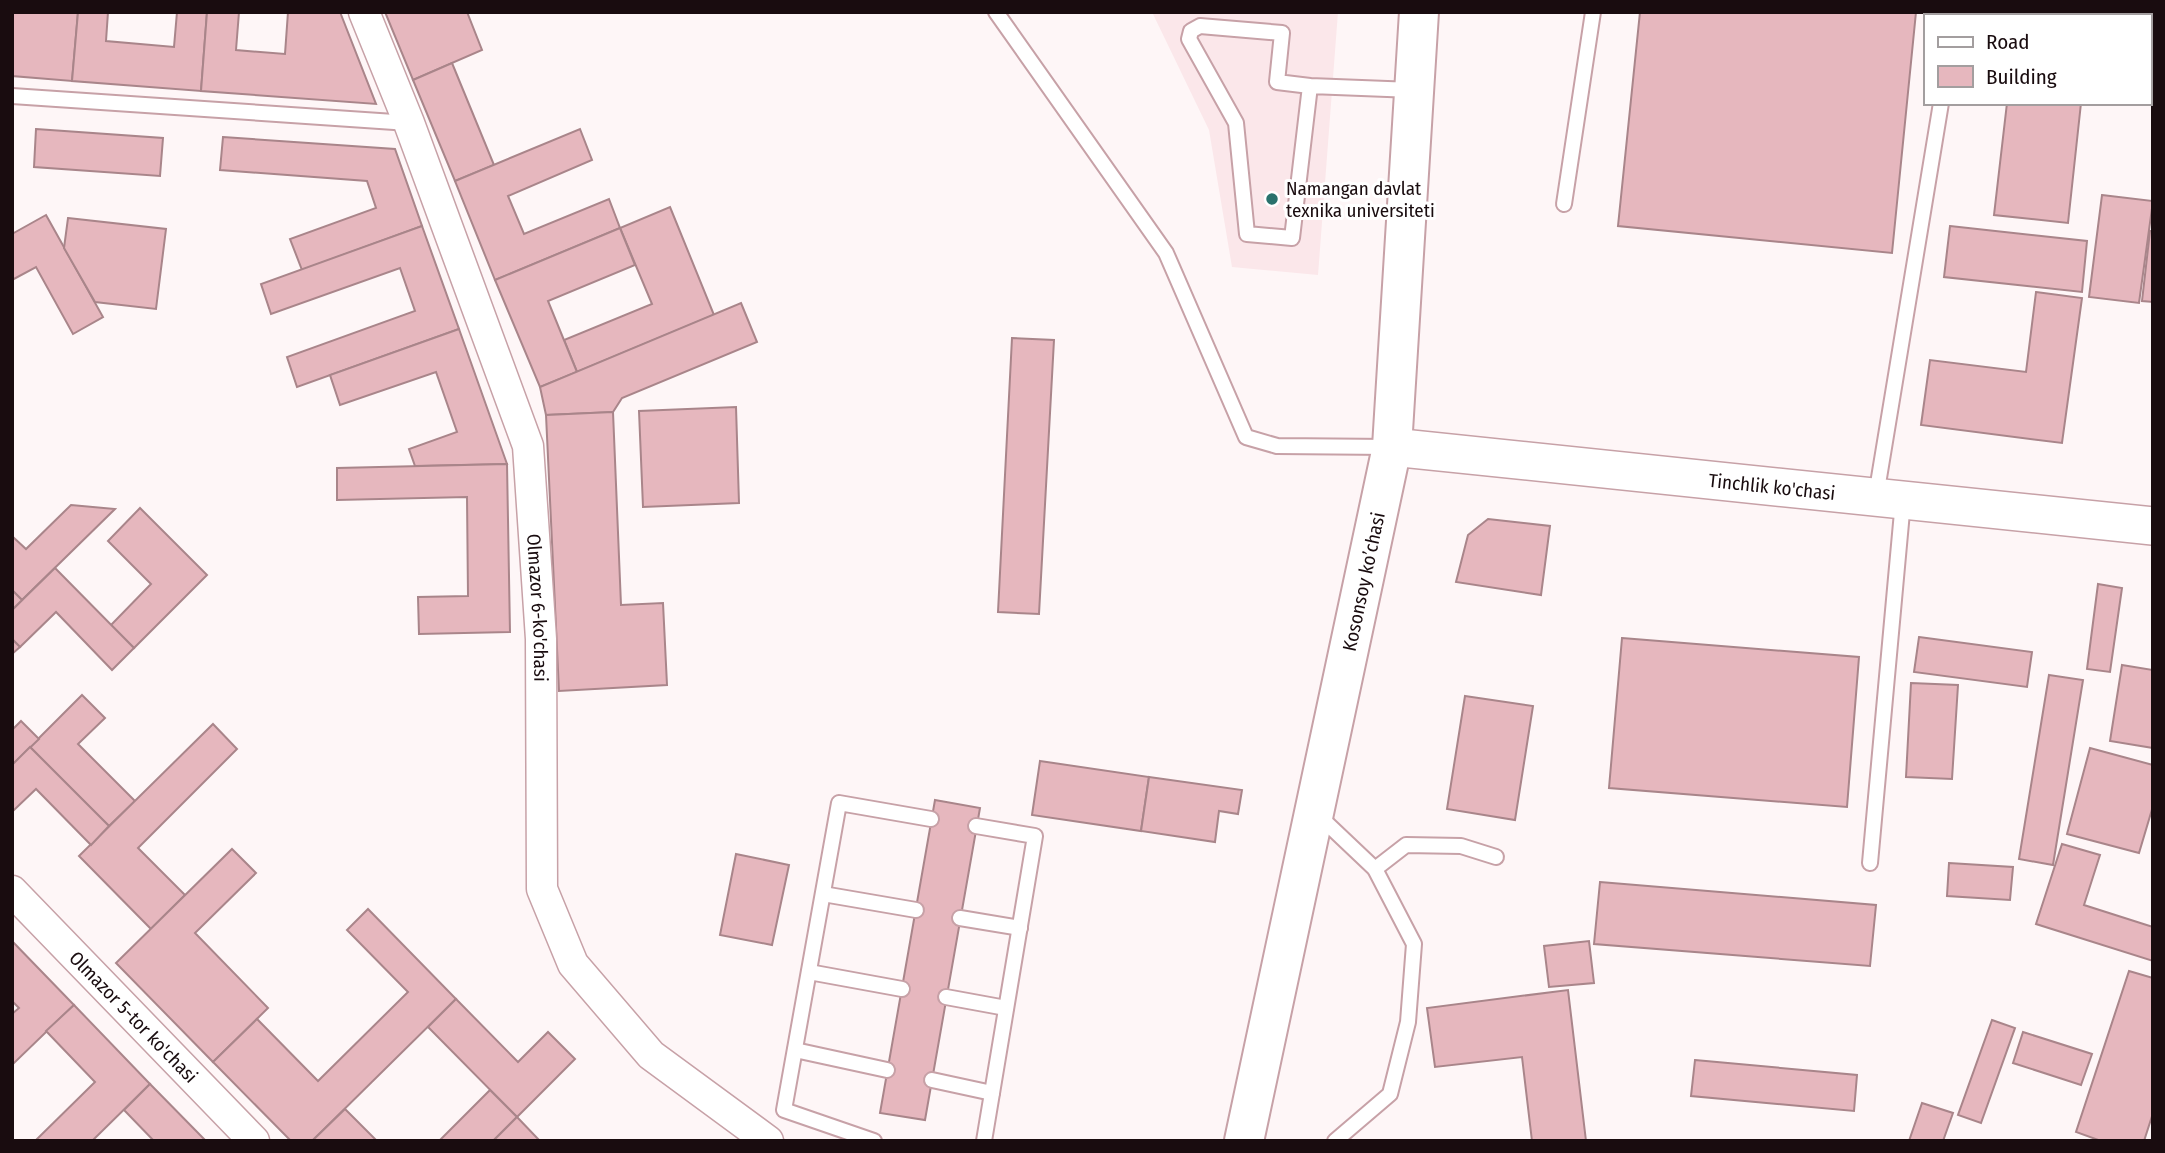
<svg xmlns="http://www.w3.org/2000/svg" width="2165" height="1153" viewBox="0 0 2165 1153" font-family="'Fira Sans Condensed',sans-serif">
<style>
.built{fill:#fbe7ea}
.building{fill:#e6b7be;stroke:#a9858a;stroke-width:2}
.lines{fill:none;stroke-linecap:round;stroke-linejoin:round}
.service-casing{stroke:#c7a1a7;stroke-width:18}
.minor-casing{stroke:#c7a1a7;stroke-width:33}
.tertiary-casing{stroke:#c7a1a7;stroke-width:40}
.secondary-casing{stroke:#c7a1a7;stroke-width:42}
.service{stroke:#fff;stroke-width:14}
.minor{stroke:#fff;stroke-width:30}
.tertiary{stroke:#fff;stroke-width:37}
.secondary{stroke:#fff;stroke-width:38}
.poi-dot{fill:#29726d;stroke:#fff;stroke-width:2.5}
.labels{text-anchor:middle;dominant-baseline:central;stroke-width:6;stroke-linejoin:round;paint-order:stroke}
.poi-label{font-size:19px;fill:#190c0f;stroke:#fff;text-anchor:start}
.street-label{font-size:19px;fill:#190c0f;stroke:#fff}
</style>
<rect width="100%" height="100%" fill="#fef6f7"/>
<polygon class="built" points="1152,12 1338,12 1318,275 1232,267 1209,130"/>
<g class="building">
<polygon points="12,12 78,12 72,81 12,76"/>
<polygon points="78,12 108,12 106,41 174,47 177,12 207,12 201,91 72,81"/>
<polygon points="207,12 239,12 236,50 285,54 288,12 340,12 376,104 201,91"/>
<polygon points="385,12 467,12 482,50 413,80"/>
<polygon points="1640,12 1916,12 1892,253 1618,226"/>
<polygon points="2018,12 2092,12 2092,16 2017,16"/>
<polygon points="452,63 494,165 455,181 413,80"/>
<polygon points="2007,103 2081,103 2068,223 1994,215"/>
<polygon points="36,129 163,138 160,176 34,167"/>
<polygon points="580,129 592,160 508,196 524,234 609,199 620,228 495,280 455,181"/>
<polygon points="223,137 395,149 422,226 302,270 290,239 376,208 367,181 220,170"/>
<polygon points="2102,195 2153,201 2139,303 2089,297"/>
<polygon points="670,207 714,315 577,372 564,340 652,304 620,228"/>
<polygon points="46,215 103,317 73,334 36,267 12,280 12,234"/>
<polygon points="68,218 166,229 156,309 95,302 64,248"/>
<polygon points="422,226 459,329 297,387 287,357 415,311 400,268 271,314 261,284"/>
<polygon points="1950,226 2087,241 2082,292 1944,277"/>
<polygon points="620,228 635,265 548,301 577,372 540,387 495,280"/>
<polygon points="2150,231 2153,231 2153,302 2142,301"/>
<polygon points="2036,292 2082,298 2062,443 1921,425 1930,360 2026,372"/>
<polygon points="741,303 757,342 622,398 613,412 546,415 540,387"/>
<polygon points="459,329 507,464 415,466 409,449 457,432 436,372 340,405 330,375"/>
<polygon points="1012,338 1054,340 1039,614 998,612"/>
<polygon points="736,407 739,503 643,507 639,411"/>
<polygon points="613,412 621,605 663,603 667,685 559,691 546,415"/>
<polygon points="507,464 510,632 419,634 418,597 468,596 467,497 337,500 337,468"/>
<polygon points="71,505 115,509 22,600 12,590 12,536 26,549"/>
<polygon points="140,508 207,575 134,648 111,625 151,584 108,541"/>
<polygon points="1488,519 1550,526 1541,595 1456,582 1468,535"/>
<polygon points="55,568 134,648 112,670 56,612 20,647 12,639 12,610"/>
<polygon points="2098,584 2122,588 2110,672 2087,669"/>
<polygon points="12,590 22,600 12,610"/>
<polygon points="1919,637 2032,652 2027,687 1914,672"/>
<polygon points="1622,638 1859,657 1847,807 1609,788"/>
<polygon points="12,639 20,647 12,654"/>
<polygon points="2122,665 2153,670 2153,748 2110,741"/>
<polygon points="2049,675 2083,680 2053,865 2019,859"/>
<polygon points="1911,683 1958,685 1952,779 1906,777"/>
<polygon points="82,695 105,718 78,744 135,801 109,826 30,747"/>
<polygon points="1465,696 1533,706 1515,820 1447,809"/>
<polygon points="21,721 39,739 12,765 12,730"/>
<polygon points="213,724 237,749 138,848 185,895 151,929 79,856"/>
<polygon points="30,747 109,826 91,845 36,789 12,812 12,765"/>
<polygon points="2090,748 2153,765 2153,806 2139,853 2067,834"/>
<polygon points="1040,761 1149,777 1141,831 1032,815"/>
<polygon points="1149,777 1242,790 1238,814 1219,811 1215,842 1141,831"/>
<polygon points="935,800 980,808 925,1120 880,1113"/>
<polygon points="2062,844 2100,855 2084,905 2153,927 2153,961 2036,924"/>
<polygon points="232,849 256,873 195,933 268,1008 213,1062 116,963"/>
<polygon points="736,854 789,865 772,945 720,935"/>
<polygon points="1949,863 2013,867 2010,900 1947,896"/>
<polygon points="1600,882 1876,905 1870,966 1594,944"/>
<polygon points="368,909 456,999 312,1141 291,1141 213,1062 257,1019 318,1081 408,992 347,930"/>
<polygon points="12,941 74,1005 12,1065 12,1014 19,1008 12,1001"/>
<polygon points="1589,941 1594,983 1549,987 1544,946"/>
<polygon points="2129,971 2153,978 2153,1113 2144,1141 2101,1141 2076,1132"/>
<polygon points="1568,990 1586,1141 1532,1141 1522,1057 1435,1067 1427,1008"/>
<polygon points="456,999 518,1062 548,1032 575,1059 517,1117 428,1027"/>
<polygon points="74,1005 150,1084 92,1141 35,1141 95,1082 46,1031"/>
<polygon points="1992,1020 2015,1028 1981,1123 1958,1115"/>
<polygon points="2023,1032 2092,1054 2081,1085 2013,1063"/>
<polygon points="1695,1060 1857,1075 1854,1111 1691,1096"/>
<polygon points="150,1084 206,1141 154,1141 124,1110"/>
<polygon points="490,1090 517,1117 493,1141 439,1141"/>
<polygon points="1922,1103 1953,1113 1943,1141 1909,1141"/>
<polygon points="345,1109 377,1141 312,1141"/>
<polygon points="517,1117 540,1141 493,1141"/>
</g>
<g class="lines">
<g class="service-casing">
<g id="service">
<polyline points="996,12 1166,253 1246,437 1277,446 1390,447"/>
<polyline points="1955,16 1956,12"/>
<polyline points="1310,86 1277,82 1282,33 1200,26 1191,31 1189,39 1236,123 1247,234 1292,238 1310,86 1413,90"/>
<polyline points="12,96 409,123"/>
<polyline points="1564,204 1593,12"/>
<polyline points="1876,496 1941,103"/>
<polyline points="1317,814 1375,869 1414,944 1408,1022 1390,1094 1335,1141"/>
<polyline points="976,826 1035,836 984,1141"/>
<polyline points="1870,863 1903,501"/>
<polyline points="1375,869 1406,845 1461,846 1496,857"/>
<polyline points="823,894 916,910"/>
<polyline points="960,918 1020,928"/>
<polyline points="809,972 902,989"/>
<polyline points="946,997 1006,1008"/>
<polyline points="795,1050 887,1070"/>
<polyline points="932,1080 992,1093"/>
<polyline points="874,1141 784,1110 839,803 931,819"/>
</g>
</g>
<g class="minor-casing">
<g id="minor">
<path id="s1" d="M364,12L409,123L528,446L541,639L542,889L573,964L651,1055L768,1141"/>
<path id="s2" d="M12,891L254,1141"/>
</g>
</g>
<g class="tertiary-casing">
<g id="tertiary">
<path id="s3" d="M1392,447L2153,526"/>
</g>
</g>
<g class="secondary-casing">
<g id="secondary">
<path id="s4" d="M1244,1141L1392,447L1419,12"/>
</g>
</g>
<use href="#service" class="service"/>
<use href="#minor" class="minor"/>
<use href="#tertiary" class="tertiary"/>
<use href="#secondary" class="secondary"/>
</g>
<circle class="poi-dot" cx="1272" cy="199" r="7"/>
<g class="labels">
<g class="poi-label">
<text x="1286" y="188">Namangan davlat<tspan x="1286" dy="22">texnika universiteti</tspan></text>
</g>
<g class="street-label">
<text stroke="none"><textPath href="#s3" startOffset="382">Tinchlik ko'chasi</textPath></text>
<text stroke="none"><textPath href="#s4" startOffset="572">Kosonsoy ko’chasi</textPath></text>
<text stroke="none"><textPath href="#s1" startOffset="626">Olmazor 6-ko'chasi</textPath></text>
<text stroke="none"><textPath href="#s2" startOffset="175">Olmazor 5-tor ko'chasi</textPath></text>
</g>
</g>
<rect width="2165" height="1153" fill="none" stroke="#190c0f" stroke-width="28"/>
<rect x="1924" y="14" width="228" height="91" fill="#ffffff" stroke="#a39e9f" stroke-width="2"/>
<rect x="1938" y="37" width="35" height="10" fill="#ffffff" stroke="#a39e9f" stroke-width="2"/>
<text x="1986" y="49" font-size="21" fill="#190c0f">Road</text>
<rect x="1938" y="66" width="35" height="21" fill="#e6b7be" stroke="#a39e9f" stroke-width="2"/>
<text x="1986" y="84" font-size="21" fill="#190c0f">Building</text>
</svg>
